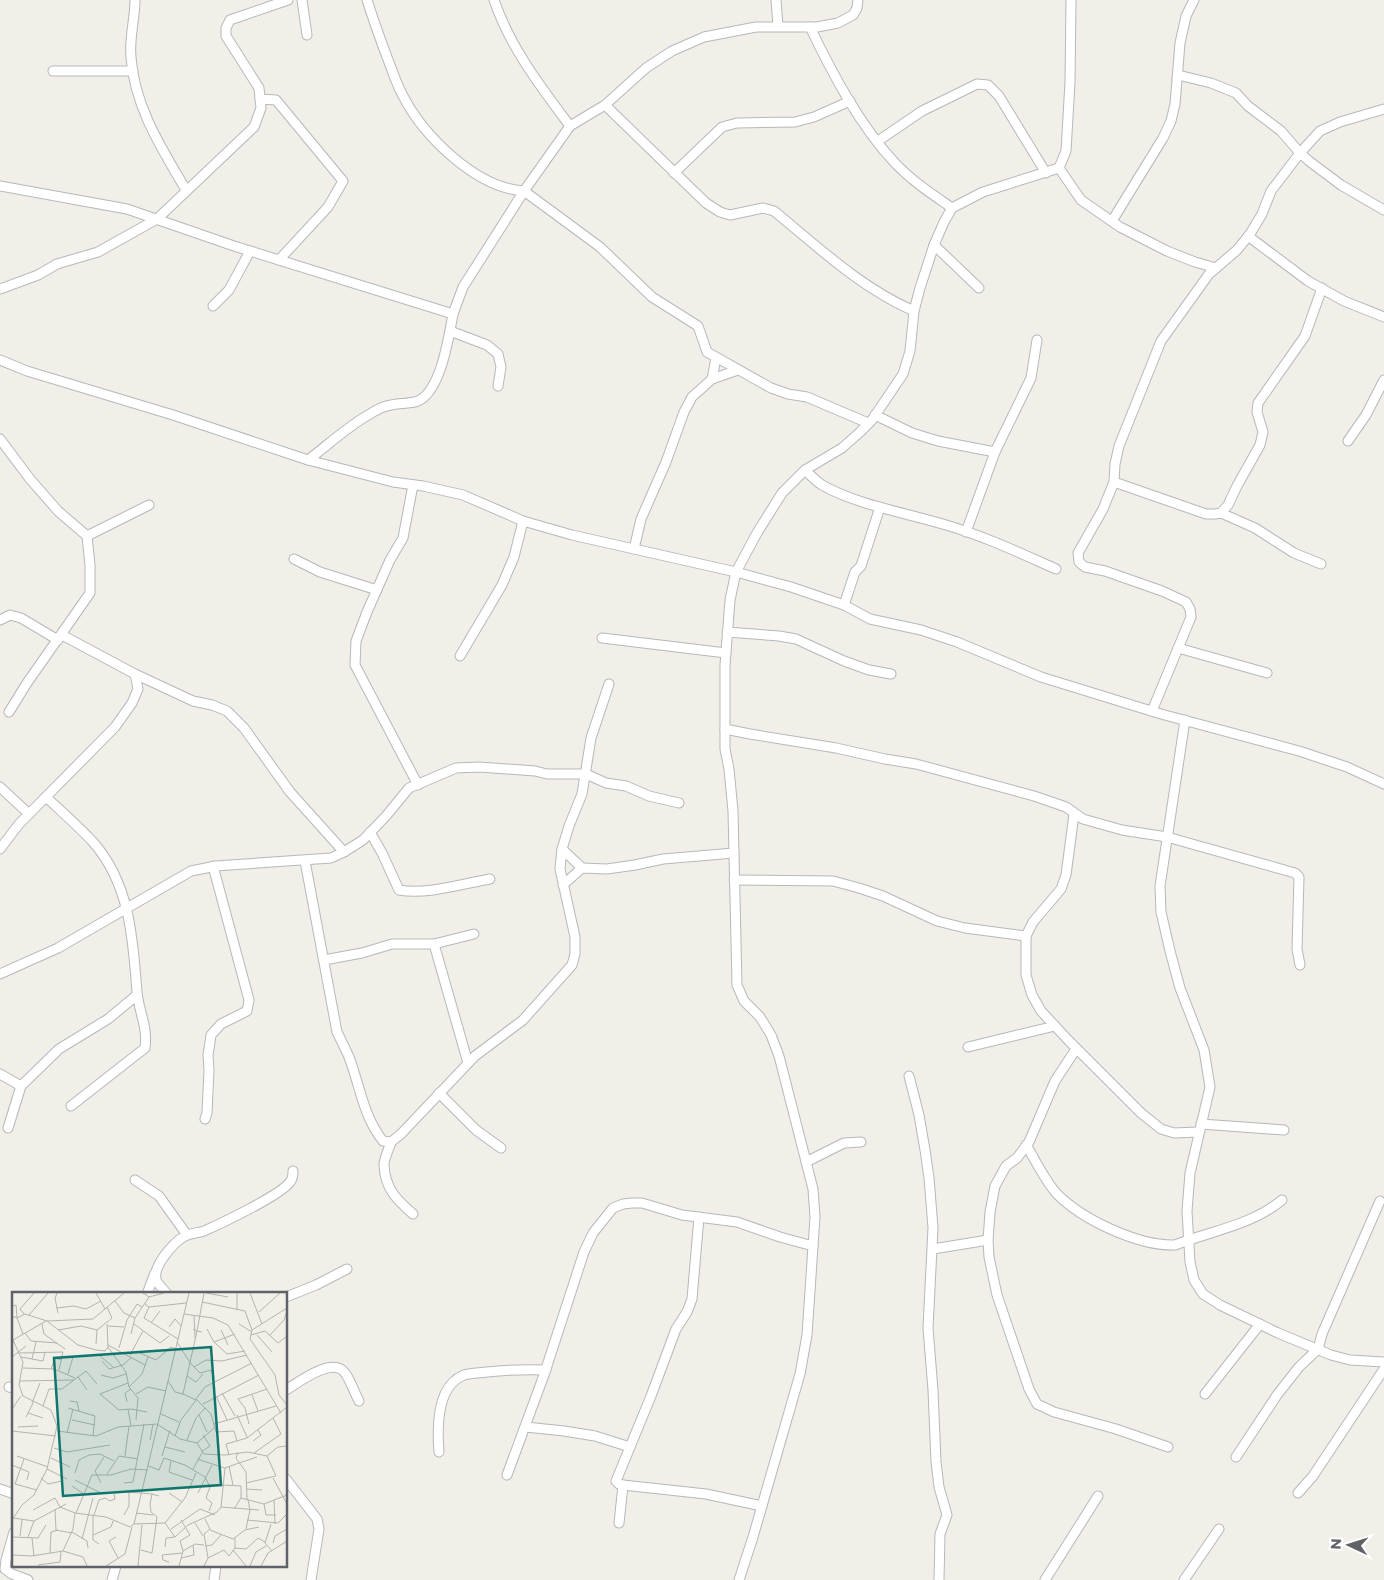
<svg xmlns="http://www.w3.org/2000/svg" width="1384" height="1580" viewBox="0 0 1384 1580" font-family="Montserrat,sans-serif">
<style>
.lines{fill:none;stroke-linecap:round;stroke-linejoin:round}
.minor-casing{stroke:#b5b8bc;stroke-width:11}
.minor{stroke:#fff;stroke-width:9}
.inset-road{fill:none;stroke:#b3b3b1;stroke-width:1}
.view{fill:#0f766e;fill-opacity:0.15;stroke:#0f766e;stroke-width:2.5}
.inset-edge{fill:none;stroke:#5f6368;stroke-width:2.5}
</style>
<rect width="100%" height="100%" fill="#f1efe8"/>
<g class="lines">
<g class="minor-casing">
<g id="minor">
<path d="M135,0C135,19 129,38 131,57C134,106 162,149 186,190"/>
<polyline points="302,0 307,35"/>
<path d="M367,0C374,22 382,44 390,65C394,75 397,85 402,94C423,136 476,188 524,191L570,126L605,105L646,68L672,51L704,37L756,27H817L838,23L853,15L857,8L858,0"/>
<path d="M494,0C510,47 540,86 570,126"/>
<polyline points="776,0 778,26"/>
<path d="M810,27C832,73 860,126 895,163C912,181 932,194 952,208"/>
<polyline points="53,71 133,71"/>
<polyline points="1178,75 1211,83 1236,93 1248,106 1281,131 1300,153 1309,161 1341,185 1384,210"/>
<polyline points="260,99 276,100 343,181 328,207 279,260"/>
<path d="M605,105L706,203L720,212L730,215L763,208L774,211C818,247 861,288 914,311"/>
<polyline points="878,141 922,111 977,84 988,85 999,96 1046,173"/>
<polyline points="1059,168 1081,200 1120,227 1167,251 1195,262 1216,268"/>
<polyline points="674,173 722,127 737,123 795,122 814,117 850,101"/>
<polyline points="0,186 127,209 234,246 453,314 463,287 524,191 600,247 652,297 698,326 707,352 771,388 788,394 807,397 868,423"/>
<polyline points="1112,221 1163,138 1171,121 1175,104 1180,43 1186,16 1194,0"/>
<polyline points="1248,236 1308,281 1344,301 1384,317"/>
<polyline points="934,245 979,288"/>
<polyline points="0,289 38,275 57,264 98,252 157,219 254,127 261,108 259,88 226,36 226,28 230,20 288,0"/>
<polyline points="213,306 229,290 250,251"/>
<polyline points="450,331 487,345 498,354 501,367 498,386"/>
<polyline points="0,360 27,371 173,415 308,460 393,482 423,486 463,495 523,521 572,535 736,572 791,587 844,605 870,619 921,630 957,642 1041,677 1161,714 1299,751 1347,767 1384,784"/>
<polyline points="712,379 716,358"/>
<polyline points="875,415 912,433 938,441 995,452"/>
<polyline points="0,439 30,479 58,511 87,536 90,565 90,593 27,683 9,712"/>
<polyline points="1348,441 1366,415 1384,380"/>
<path d="M308,460C328,445 348,426 370,414C376,410 385,406 391,405C400,403 409,404 418,401C441,391 449,336 453,314"/>
<path d="M805,470C810,475 816,481 822,485C857,505 907,513 946,525C984,536 1020,553 1056,569"/>
<polyline points="1114,482 1206,514 1215,514 1221,513 1228,505 1237,486 1260,445 1263,432 1257,412 1258,403 1305,336 1322,288"/>
<polyline points="413,485 403,538 390,560 367,612 356,641 355,665 418,785"/>
<polyline points="1221,513 1255,528 1294,553 1321,564"/>
<polyline points="966,532 995,452 1031,378 1037,340"/>
<polyline points="87,536 149,505"/>
<polyline points="634,549 641,519 666,462 684,412 692,397 712,379 738,370"/>
<polyline points="294,559 320,572 377,590"/>
<polyline points="844,605 855,572 861,566 880,507"/>
<polyline points="0,620 10,615 21,618 58,640"/>
<polyline points="727,632 779,636 796,639 844,661 869,670 891,674"/>
<polyline points="62,635 135,674 193,701 212,705 227,711 244,728 290,792 344,852"/>
<polyline points="602,638 726,653"/>
<polyline points="1178,648 1267,673"/>
<polyline points="460,656 502,585 514,557 523,521"/>
<polyline points="1152,711 1191,617 1190,609 1186,602 1162,591 1105,571 1085,567 1079,562 1078,553 1103,509 1114,482 1115,464 1119,446 1161,341 1209,274 1237,250 1250,234 1262,214 1271,191 1300,153 1320,131 1340,122 1384,109"/>
<polyline points="1185,720 1160,886 1161,912 1170,951 1180,988 1204,1050 1210,1087 1190,1173 1187,1211 1190,1262 1194,1280 1203,1294 1220,1305 1278,1333 1331,1355 1350,1360 1384,1362"/>
<polyline points="725,729 750,734 836,748 885,759 916,764 1034,796 1066,807 1083,819 1122,830 1167,837 1295,873 1299,877 1297,949 1300,965"/>
<polyline points="0,787 29,814"/>
<path d="M46,797C62,812 78,826 93,842C130,884 133,939 137,992C139,1013 148,1026 145,1048L71,1106"/>
<polyline points="1074,814 1066,875 1061,889 1033,922 1026,936 1026,975 1032,995 1041,1011 1069,1041 1141,1113 1161,1129 1174,1133 1198,1132"/>
<path d="M370,832L382,853L399,890C426,895 462,884 490,879"/>
<polyline points="0,849 19,824 115,727 132,703 138,689 135,674"/>
<polyline points="562,849 582,868"/>
<path d="M305,861L337,1032C341,1040 345,1048 349,1057C360,1086 363,1116 383,1141L391,1142L401,1134L475,1056L523,1020L572,965L575,954V937L560,869L562,849L569,826L582,794L591,738L609,684"/>
<polyline points="734,880 833,881 859,888 883,896 937,921 965,928 1026,936"/>
<polyline points="563,885 582,868 607,869 635,865 663,859 734,853"/>
<polyline points="434,944 468,1063"/>
<polyline points="324,960 362,953 392,944 434,944 474,934"/>
<polyline points="0,974 58,948 191,871 216,866 331,858 344,852 363,840 386,816 409,788 456,768 479,767 535,771 547,774 586,774 606,783 626,786 649,796 679,803"/>
<polyline points="968,1047 1055,1026"/>
<polyline points="1076,1049 1055,1081 1029,1142 1017,1158 1006,1166 995,1186 990,1212 988,1240 989,1257 997,1295 1029,1389 1037,1404 1054,1412 1116,1429 1168,1447"/>
<polyline points="0,1074 21,1086"/>
<polyline points="909,1076 919,1115 925,1150 929,1178 933,1228 928,1328 933,1390 936,1462 939,1487 947,1515 940,1534 939,1580"/>
<polyline points="439,1093 476,1130 501,1148"/>
<polyline points="205,1119 207,1113 209,1070 208,1055 211,1035 221,1024 247,1011 249,1000 213,866"/>
<polyline points="1201,1124 1284,1130"/>
<polyline points="8,1128 21,1086 59,1049 108,1019 137,995"/>
<path d="M391,1142C389,1149 384,1158 384,1165C385,1189 397,1200 413,1214"/>
<path d="M1026,1145C1036,1161 1045,1181 1057,1194C1083,1220 1138,1246 1175,1245C1211,1231 1252,1225 1282,1200"/>
<polyline points="806,1162 844,1143 861,1142"/>
<polyline points="135,1180 159,1196 187,1235"/>
<polyline points="699,1217 692,1299 687,1312 676,1329 651,1396 616,1481 619,1484 623,1485 706,1494 762,1506"/>
<polyline points="933,1249 988,1240"/>
<polyline points="147,1294 155,1273"/>
<path d="M167,1294C164,1290 160,1286 157,1282C150,1268 174,1242 185,1236C191,1233 198,1233 204,1231C220,1224 281,1195 290,1182C292,1180 293,1175 293,1171"/>
<polyline points="286,1297 316,1285 347,1269"/>
<polyline points="9,1387 14,1388"/>
<path d="M286,1390C299,1382 333,1356 345,1373C351,1381 354,1392 359,1401"/>
<polyline points="1205,1394 1260,1324"/>
<polyline points="526,1427 564,1431 595,1436 630,1447"/>
<path d="M439,1452C437,1428 436,1386 464,1375C471,1373 480,1373 487,1372C507,1370 526,1369 546,1370"/>
<polyline points="1236,1457 1277,1395 1299,1367 1318,1349 1322,1334 1380,1201"/>
<polyline points="507,1475 544,1375 584,1252 593,1233 613,1208 623,1204 632,1203 642,1203 682,1215 737,1222 780,1237 813,1246"/>
<polyline points="286,1479 317,1519 319,1529 311,1580"/>
<polyline points="0,1489 14,1494"/>
<polyline points="1298,1493 1313,1476 1384,1369"/>
<polyline points="619,1523 623,1485"/>
<polyline points="14,1532 6,1560 5,1569 12,1574 28,1580"/>
<polyline points="112,1580 116,1566"/>
<polyline points="214,1580 216,1566"/>
<polyline points="739,1580 753,1537 800,1374 807,1335 815,1217 813,1189 779,1056 771,1035 760,1017 744,1001 737,985 733,811 729,769 725,749 725,665 730,600 736,572 757,533 782,493 805,470 842,448 859,433 872,420 903,374 910,351 914,311 920,288 934,245 944,222 952,208 983,192 1059,168 1066,151 1070,82 1071,0"/>
<polyline points="1045,1580 1098,1496"/>
<polyline points="1184,1580 1219,1529"/>
</g>
</g>
<use href="#minor" class="minor"/>
</g>
<g transform="translate(12 1292)">
<rect width="275" height="275" fill="#f1efe8"/>
<path class="inset-road" d="M45,1L43,6L46,21M84,1L93,17M131,1L137,5L152,1M194,1L216,5M238,1L250,32M103,9L112,21L123,26M190,10L233,19L240,38M133,12L137,15L174,11M1,14L4,13L5,26M137,15L132,26L166,47M44,16L62,14L74,17L89,9M275,16L240,38L238,47L263,83L267,103L275,113M225,18V1M247,20L268,1M12,22L8,17L22,1M172,22L201,26L216,33L269,121M17,23L36,1M182,23L183,46M0,24L5,26L13,22L35,29L81,27L112,1M5,26L11,42M35,29L66,53L84,58L93,59L96,55L95,32M139,31L148,19M30,32L32,42L53,57M122,32L148,51L157,44M227,32L240,40M96,34L112,35M157,35L163,27L169,34M195,37L202,50L223,42M46,38L69,34L85,38M209,38L216,53M190,40L185,39L192,1M13,41L19,49L45,51M119,42L123,26L137,5M239,43L253,39L266,51L275,44M245,43L260,60M258,43L272,28L275,19M0,46L11,70L7,93L11,104L39,118L45,134L35,177L22,203L10,213L0,228M1,48L34,29M165,50L179,72L188,81L199,78L202,85M202,50L215,62L233,59M84,52L85,38L100,26L95,15M96,53L133,73M96,55L114,80L117,95L126,106L124,128M107,56L115,28L125,12L130,15M7,61L51,60L47,78M128,61L144,68L159,55L164,57M87,63L101,75M118,63L131,39M0,65L14,54M9,65L31,69L33,60M20,67L24,50M90,69L97,77L111,73L120,65M182,75L194,68L210,69L235,63M11,76L42,77L63,86M39,77L43,66L50,68M56,82L61,65M89,83L101,86L114,82M175,84L184,90L191,82M66,85L75,98M8,89L62,88L74,79L85,92M156,89L163,100L171,102M116,91L88,102L107,118L119,117L135,120M117,95L130,82L136,65M210,101L223,124M124,102L136,95L154,99M240,103L246,119M204,104L215,128M58,109L65,110L67,119M115,110L113,101L119,97M20,111L28,91M191,112L247,83M31,114L37,97H50L62,88M56,116L83,124L81,144M0,117L9,104M116,117L119,134M16,121L31,126M149,122L167,130M187,123L195,140M225,123L235,145M14,125L21,111M60,128L83,133M202,132L264,114M237,132L233,116L226,107L255,97M6,135L26,134M0,139L44,144M45,139L84,144L106,135L145,132L168,147L185,151L192,162L213,163L236,160L255,164L266,155L275,154M55,141L61,117M163,144L169,128L184,108L171,102L185,39L181,37M138,148L141,132M175,148L184,126L193,116M225,149L222,139L204,140L199,122L184,107L193,95L240,71M241,149L249,143L246,138M185,151L202,136M153,155L173,160M42,156L55,160L98,153M189,160L198,154L191,143M226,160L224,166L234,180L235,207M242,161L269,142L261,126M217,163L214,152L235,146L275,115M5,164L36,175M113,164L117,134M150,164L158,138M39,166L58,175M12,167L3,192L25,198M185,167L213,176L227,171M159,169L157,180L180,188M227,171L245,165M0,173L17,180L15,188M136,174L147,178L152,166L173,173L193,185L198,195L194,206L200,211L197,219M217,174L221,193M35,177L55,187M181,177L190,161M63,181L67,168L77,163L88,162L102,169M95,182L107,164L126,167M29,186L36,192L50,189M261,186L275,212M63,188L89,201M89,191L83,179L92,165M112,191L121,190L132,132M234,191L264,184L255,164M210,193L229,194V206L222,217M60,194L73,203M234,197L250,198M157,201L170,210M186,201L200,173M229,206L252,212L275,203M87,208L93,206L98,209L103,207L102,202M262,208L263,232M252,212L254,223H264M48,215L63,221L94,225L118,235L122,232L153,231L163,245M209,215L247,218M43,217L44,238L60,241M21,218L43,206L48,215M64,221L80,183H99L119,177L136,178M124,221L141,223M82,223L87,208M112,223L117,214V200L140,202M81,224V248L87,252M1,226L22,229M235,228L266,231L275,222M153,231L173,206L184,181M183,231L191,244M122,232L177,1M259,232L253,251L260,259M159,237L188,217L203,223M234,237L238,218L236,208M198,238L221,247L233,238L247,235M60,240L75,249L76,256M192,242L196,266L192,274M192,242L198,237L193,227M81,243L99,235L101,229M8,244L10,228M0,245L26,246L34,233M16,245L22,229L54,212M104,245L97,249L106,266M20,246L22,264M70,247L81,206M261,251L263,244L275,237M193,254L200,253L209,243M153,255L154,246L163,245L176,233L205,220L209,215L213,176M223,256L234,257L246,246L253,250M129,258L140,261L145,225L139,220L138,212L140,202L147,204M221,258L234,274M51,259L61,237L63,221M171,259L183,252L192,253M38,261L39,240L46,238M0,263L20,264L51,259L71,265L75,274M169,266L182,263L181,253M196,266L212,258L217,264L223,256V246M157,270L151,268L150,263L170,261M26,273L48,270L49,259M94,274L113,262L120,235M126,274L130,233M167,274L171,259L168,249L178,243L169,228M238,274L244,260L254,254M249,274L256,261L275,249"/>
<path class="view" d="M199,55L209,193L51,204L42,66Z"/>
<rect width="275" height="275" class="inset-edge"/>
</g>
<g transform="translate(1349 1545) rotate(274)" stroke="#ffffff" stroke-width="4" paint-order="stroke">
<path d="M0-4L9 19L0 12L-9 19Z" fill="#5f6368"/>
<text y="-8" font-size="14" font-weight="bold" text-anchor="middle" fill="#5f6368">N</text>
</g>
</svg>
